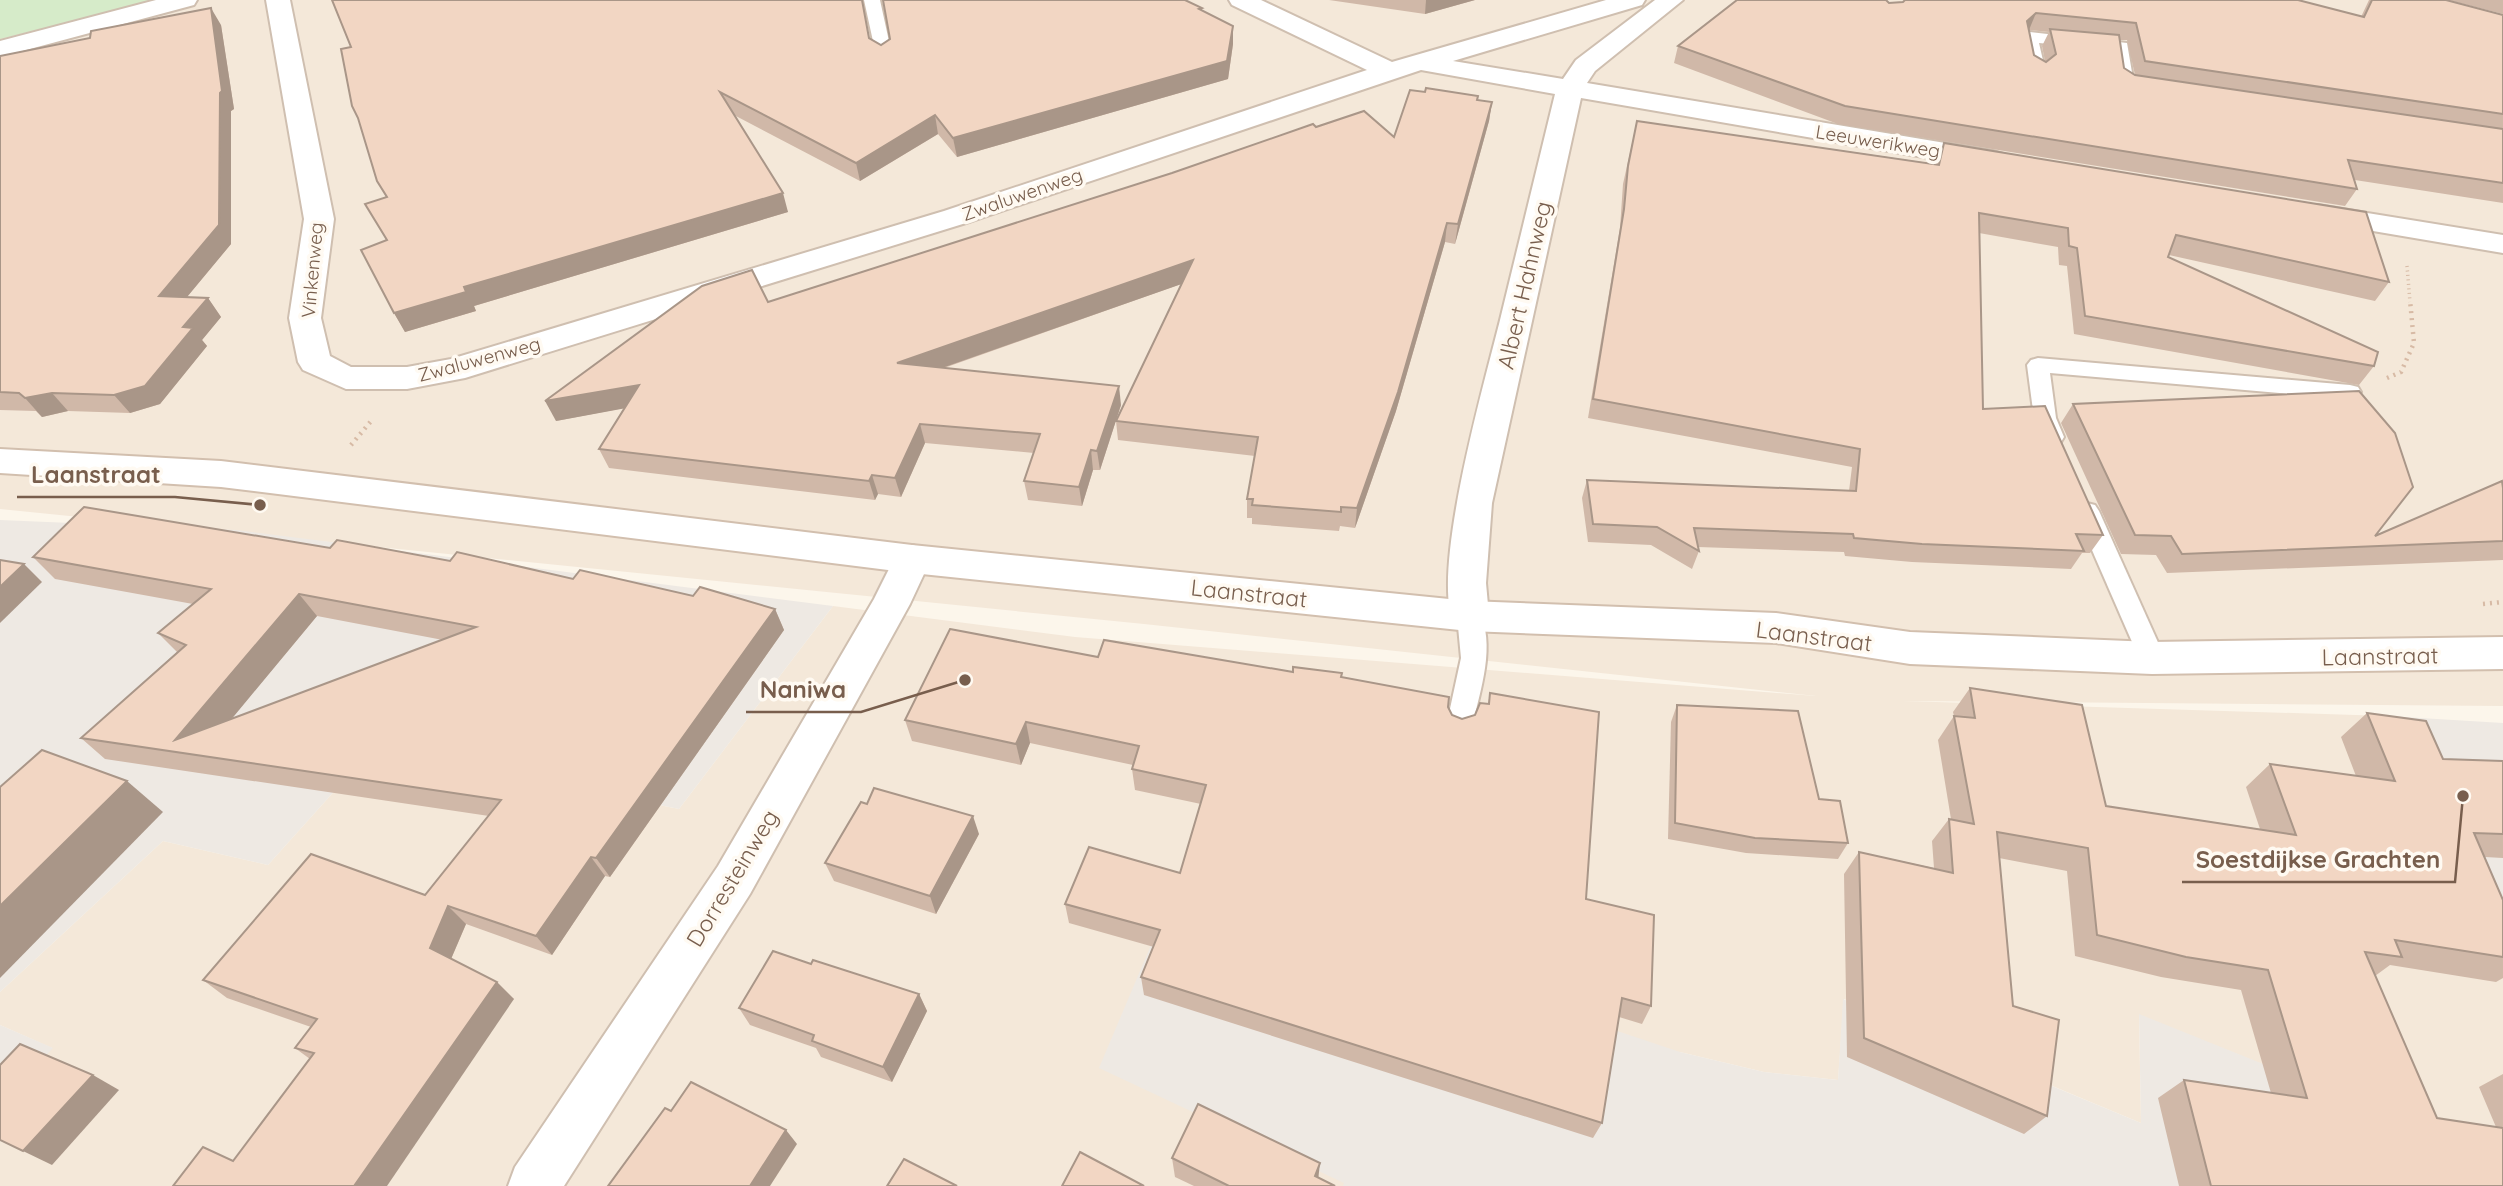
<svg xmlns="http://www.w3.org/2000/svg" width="2503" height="1186" viewBox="0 0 2503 1186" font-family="Quicksand,sans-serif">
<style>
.residential{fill:#f4e8d9}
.industrial{fill:#eee9e3}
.green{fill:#d6ebc9}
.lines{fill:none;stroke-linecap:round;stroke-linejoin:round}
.lane-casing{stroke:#cfbfb0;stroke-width:4}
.street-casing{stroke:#cfbfb0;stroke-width:4}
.secondary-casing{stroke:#d2bfae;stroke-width:4}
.path-far1{stroke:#d7baa5;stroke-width:3.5;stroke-dasharray:1 3.5;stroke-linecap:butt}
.path{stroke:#d7baa5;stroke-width:4.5;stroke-dasharray:2 5;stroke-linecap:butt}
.lane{fill:#fff;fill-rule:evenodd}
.street{fill:#fff;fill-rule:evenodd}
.secondary{fill:#fff;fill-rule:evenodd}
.wall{fill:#d0b8a8;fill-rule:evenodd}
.shaded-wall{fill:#a99688}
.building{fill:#f2d6c3;stroke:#a99688;stroke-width:2;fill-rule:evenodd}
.labels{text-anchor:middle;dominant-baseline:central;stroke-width:7;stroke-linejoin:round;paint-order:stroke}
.far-street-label{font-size:19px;fill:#785e4d;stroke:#fffaf2}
.street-label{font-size:23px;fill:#785e4d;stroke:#fffaf2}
.leader{fill:none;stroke:#785e4d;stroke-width:2.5}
.callout-dot{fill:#785e4d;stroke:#fffaf2;stroke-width:2.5}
.callout-label{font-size:24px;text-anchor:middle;font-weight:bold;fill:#785e4d;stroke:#fffaf2;stroke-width:7;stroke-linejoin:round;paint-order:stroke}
</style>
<rect width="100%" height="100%" fill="#fcf6eb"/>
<polygon class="residential" points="0,0 2503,0 2503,706 1903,701 2387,716 2503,975 2503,1146 2449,1139 2139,1015 2141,1123 1844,999 1838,1080 1764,1072 1680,1052 1343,1186 0,1186 0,1105 52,1048 0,1025 0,992 163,841 268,865 374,747 679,809 833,606 1075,637 1816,696 1144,624 0,509"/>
<g class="industrial">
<polygon points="0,520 237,530 833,606 679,809 374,747 268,865 163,841 0,992"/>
<polygon points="2387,716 2503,723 2503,975"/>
<polygon points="1173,893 1495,990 1680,1052 1764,1072 1838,1080 1843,999 2141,1123 2139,1014 2449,1139 2503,1186 1343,1186 1344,1183 1099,1068"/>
<polygon points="0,1025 53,1048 0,1105"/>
</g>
<polygon class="green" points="0,0 156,0 0,39"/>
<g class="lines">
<g class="lane-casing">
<g id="lane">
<polygon points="864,0 880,0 892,55 890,58 884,60 876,55"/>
<polygon points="2030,32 2127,43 2134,84 2126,89 2118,84 2113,50 2039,43 2045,69 2037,74 2031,73 2022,37"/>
<polygon points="2038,358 2350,385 2358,387 2361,392 2358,397 2350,399 2050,373 2056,418 2064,437 2061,442 2053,445 2045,442 2034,418 2027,365 2031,360"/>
<polygon points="2087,503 2095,505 2099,511 2165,658 2161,665 2152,668 2143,665 2139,658 2075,511 2079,505"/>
<path d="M1469,606L1478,609C1497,644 1480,691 1472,727L1468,735L1459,738L1450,735L1446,727L1461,658L1457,616L1460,609Z"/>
</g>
</g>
<g class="street-casing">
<g id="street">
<polygon points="156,0 197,0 194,5 0,57 0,41"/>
<path d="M266,0H290L334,219L321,318L330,356L351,367H407L451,359L944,211L1367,70L1232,5L1229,0H1261L1392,62L1606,0H1645L1642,5L1453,61L1563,79L1576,60L1655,0H1683L1595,71L1587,83L1993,151L2003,154L2007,160L2003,166L1993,169L1581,98L1492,503L1486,583L1489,616L1483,627L1469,631L1455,627C1428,575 1486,378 1501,316C1519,242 1537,168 1555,94L1421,70L966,223L465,378L407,389H346L303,370L298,362L289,318L304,219Z"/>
<polygon points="2318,205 2503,235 2503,253 2308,220 2303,214 2308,208"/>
<polygon points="912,545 925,549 931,559 910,604 750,894 564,1186 508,1186 515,1167 718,866 874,599 899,549"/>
</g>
</g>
<g class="secondary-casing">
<polygon id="secondary" points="0,449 221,461 912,545 1469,601 1776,613 1910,632 2152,642 2503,637 2503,669 2152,674 1910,664 1776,643 1469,631 912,573 221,487 0,473"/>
</g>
<polyline class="path-far1" points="2407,266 2410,302"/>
<g class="path">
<polyline points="2387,378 2401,372 2414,343 2410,300"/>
<polyline points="351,445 372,420"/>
<polyline points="2483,604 2503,602"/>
</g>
<use href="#lane" class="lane"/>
<use href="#street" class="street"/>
<use href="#secondary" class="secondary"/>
</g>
<g class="wall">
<polygon points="1329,0 1475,0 1425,14"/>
<path d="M2369,0H2446L2503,15V203L2355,180L2357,189L2345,206L1838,124L1674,63L1678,46L1889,2L2361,17ZM2029,30L2049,32L2042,46L2045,61L2034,55ZM2120,40H2127L2135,75L2124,68Z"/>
<polygon points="2448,0 2503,0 2503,14"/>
<polygon points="1202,8 1202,11 1233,44 1228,79 957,157 938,134 860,181 734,115 788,212 474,306 476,311 405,332 394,313 387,241 365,204 386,197 377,181 870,38 881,45"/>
<polygon points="221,25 234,109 231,111 231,244 187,297 208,298 221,317 202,340 207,346 160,404 130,413 68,411 42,417 36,411 0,410 0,60"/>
<polygon points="1477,100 1492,102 1489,121 1455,244 1445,242 1396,411 1355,528 1340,526 1339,531 1252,524 1252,518 1247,518 1247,499 1255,456 1118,440 1116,421 1181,284 944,368 1121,405 1100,470 1093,470 1082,506 1028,500 1024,481 1034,453 925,443 901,497 878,494 875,500 609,468 599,449 624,408 556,421 768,302 1316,127 1394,137"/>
<polygon points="1637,121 1936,164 1944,143 2389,282 2375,301 2169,255 2168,257 2374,366 2359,385 2074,334 2067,266 2059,265 2058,247 1979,233 1983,409 2103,535 2090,553 2082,553 2071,569 1912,562 1845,556 1844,552 1698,547 1699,551 1692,569 1651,545 1588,542 1582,498 1587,480 1849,491 1852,467 1588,418 1620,228 1623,184"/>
<polygon points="2073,404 2375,536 2503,484 2503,560 2167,573 2156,555 2121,554 2061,423"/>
<path d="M330,548L450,561L775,609L784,630L610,877L605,876L552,955L466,924L451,959L514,999L233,1161L310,1059L295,1048L311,1027L227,998L203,980L425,895L489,816L105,759L81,738L177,652L158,633L193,604L55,579L33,557ZM317,616L443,640L231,719Z"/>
<polygon points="1293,672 1342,677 1448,707 1452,715 1462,719 1475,715 1488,704 1490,693 1586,899 1651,1006 1642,1024 1619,1017 1602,1123 1593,1138 1144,995 1141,977 1154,947 1069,923 1065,904 1180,873 1201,804 1135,790 1132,769 1133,765 1030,743 1021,765 912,741 905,720"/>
<polygon points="1970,688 2106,806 2260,829 2246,787 2270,764 2356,776 2341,737 2367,713 2443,759 2503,761 2503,858 2485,857 2503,900 2503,978 2496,982 2390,965 2375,976 2437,1118 2496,1127 2479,1087 2503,1074 2503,1186 2179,1186 2158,1098 2184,1080 2271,1093 2241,990 2161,977 2075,956 2067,871 1999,858 2013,1006 2047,1116 2024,1134 1847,1057 1844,874 1859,852 1934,868 1932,841 1949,819 1951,819 1938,740 1954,716 1953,712"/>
<polygon points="1677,705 1819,799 1848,843 1838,859 1746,853 1668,839 1671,722"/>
<polygon points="979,834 936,914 834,881 825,863"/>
<polygon points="811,964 919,994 927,1011 892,1082 821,1057 816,1048 750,1025 739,1008"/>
<polygon points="1172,1158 1318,1178 1335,1186 1194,1186 1175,1177"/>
</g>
<g class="shaded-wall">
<polygon points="1426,0 1475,0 1425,14"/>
<polygon points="211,8 221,25 234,109 231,111 231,244 172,315 159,296"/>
<polygon points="2036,13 2029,30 2027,21"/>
<polygon points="1233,26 1233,44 1228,79 957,157 953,138"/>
<polygon points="1492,102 1489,121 1455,244 1458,224"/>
<polygon points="935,115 938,134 860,181 856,163"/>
<polygon points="783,193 788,212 474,306 476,311 405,332 394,313 464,287"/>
<polygon points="1447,223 1445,242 1396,411 1355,528 1357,508"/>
<polygon points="1193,260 1193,280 902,382 897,363"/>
<polygon points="208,298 221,317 202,340 207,346 160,404 130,413 114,395 183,327"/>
<polygon points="639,385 648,404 556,421 545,401"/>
<polygon points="1119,386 1121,405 1100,470 1097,451"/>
<polygon points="52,393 68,411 42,417 25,398"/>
<polygon points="920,424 925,443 901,497 895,478"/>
<polygon points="1091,450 1093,470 1082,506 1079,487"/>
<polygon points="872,475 878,494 875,500 869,481"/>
<polygon points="24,564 42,582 0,623 0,587"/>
<polygon points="299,594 317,616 201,756 175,740"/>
<polygon points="775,609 784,630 610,877 596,858"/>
<polygon points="1026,722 1030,743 1021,765 1016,744"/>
<polygon points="127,781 163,812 0,978 0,906"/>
<polygon points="973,816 979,834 936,914 930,896"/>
<polygon points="591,857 605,876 552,955 536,936"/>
<polygon points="448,906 466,924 448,966 430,948"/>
<polygon points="497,982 514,999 387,1186 354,1186"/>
<polygon points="919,994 927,1011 892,1082 883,1067"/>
<polygon points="93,1075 119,1090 52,1165 23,1151"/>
<polygon points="786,1130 797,1144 770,1186 750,1186"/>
<polygon points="1320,1163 1318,1181 1315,1176"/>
</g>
<g class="building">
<polygon points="332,0 862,0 869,38 881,45 890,39 883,0 1185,0 1202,8 1199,9 1233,26 1227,61 953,138 935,115 856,163 720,92 783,193 464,287 466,292 394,313 361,250 387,240 365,204 387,197 377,181 358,118 352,106 341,49 351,47"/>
<polygon points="1737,0 1886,0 1889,3 1903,2 1905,0 2298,0 2364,17 2372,0 2446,0 2503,15 2503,114 2145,61 2136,23 2036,13 2027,21 2034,55 2046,62 2056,54 2050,29 2119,35 2124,68 2135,75 2503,129 2503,183 2348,160 2357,189 1845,106 1678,46"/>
<polygon points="211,8 222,91 220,93 219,225 159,296 208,298 183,327 193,328 145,386 114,395 52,393 25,398 19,393 0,392 0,56 90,38 91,31"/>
<polygon points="1426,88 1478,96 1477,100 1492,102 1458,224 1447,223 1398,392 1357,508 1341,507 1341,512 1252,505 1253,499 1247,499 1258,437 1116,421 1193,260 897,363 1119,386 1097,451 1091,450 1079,487 1024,481 1040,434 920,424 895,478 872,475 869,481 599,449 639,385 545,401 702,286 752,270 768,302 1172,173 1313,124 1316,127 1364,111 1394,137 1410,90 1425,92"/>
<polygon points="1637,121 1939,165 1944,143 2366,212 2389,282 2176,235 2168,257 2378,352 2374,366 2085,316 2077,248 2069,246 2068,228 1979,213 1983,409 2045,406 2103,535 2076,534 2084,551 1922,544 1854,538 1853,534 1694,528 1699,551 1657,527 1593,524 1587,480 1856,491 1860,449 1593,399 1624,209 1628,166"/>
<polygon points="2359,391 2395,433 2413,487 2375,536 2502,481 2503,488 2503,541 2182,554 2171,536 2135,535 2073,404"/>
<path d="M84,507L330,548L337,540L450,561L457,552L573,579L580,570L693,596L700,587L775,609L596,858L591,857L536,936L448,906L430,948L497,982L354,1186H173L203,1147L233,1161L314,1053L295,1048L317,1019L203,980L311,854L425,895L501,800L81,738L186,645L158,633L211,589L33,557ZM299,594L476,627L175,740Z"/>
<polygon points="0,560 24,564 0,587"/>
<polygon points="950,629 1098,657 1104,640 1293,672 1293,667 1342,673 1341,677 1449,697 1448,707 1452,715 1462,719 1475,715 1480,703 1489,704 1490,693 1599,712 1586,899 1654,915 1651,1006 1622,998 1602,1123 1141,977 1160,930 1065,904 1089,847 1180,873 1206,785 1132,769 1139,746 1026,722 1016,744 905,720"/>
<polygon points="1970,688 2082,705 2106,806 2296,835 2270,764 2395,781 2367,713 2426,721 2443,759 2503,761 2503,834 2474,833 2503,900 2503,957 2395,940 2402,957 2365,952 2437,1118 2503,1128 2503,1186 2211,1186 2184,1080 2307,1098 2268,970 2186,957 2097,935 2088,848 1997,832 2013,1006 2059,1020 2047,1116 1864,1038 1859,852 1953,873 1949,819 1974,824 1954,716 1975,718"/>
<polygon points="1677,705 1798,711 1819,799 1840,801 1848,843 1755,838 1675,823"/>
<polygon points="42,750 127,781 0,906 0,787"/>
<polygon points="874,788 973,816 930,896 825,863 861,802 867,804"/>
<polygon points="773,951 811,964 813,960 919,994 883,1067 812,1041 814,1035 739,1008"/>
<polygon points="20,1044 93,1075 23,1151 0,1140 0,1065"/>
<polygon points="691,1082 786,1130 750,1186 608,1186 665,1108 671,1111"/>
<polygon points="1198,1104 1320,1163 1315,1176 1335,1186 1229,1186 1172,1158"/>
<polygon points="1080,1152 1144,1186 1062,1186"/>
<polygon points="904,1159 957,1186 887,1186"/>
</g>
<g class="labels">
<g class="far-street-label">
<text transform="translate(1878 141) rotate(9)">Leeuwerikweg</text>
<text transform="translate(1022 194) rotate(-19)">Zwaluwenweg</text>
<text transform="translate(312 270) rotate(-85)">Vinkenweg</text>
<text transform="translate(479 359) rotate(-15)">Zwaluwenweg</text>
</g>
<g class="street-label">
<text transform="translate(1524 285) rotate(-77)">Albert Hahnweg</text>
<text transform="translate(1249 593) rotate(6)">Laanstraat</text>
<text transform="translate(1814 636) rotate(7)">Laanstraat</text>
<text transform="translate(2380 656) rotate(-1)">Laanstraat</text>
<text transform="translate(732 878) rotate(-59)">Dorresteinweg</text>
</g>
</g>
<path class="leader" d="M260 505L175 497H17M965 680L861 712H746M2463 796L2455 882H2182"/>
<g class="callout-dot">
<circle cx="260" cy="505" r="7"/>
<circle cx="965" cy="680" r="7"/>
<circle cx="2463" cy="796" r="7"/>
</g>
<g class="callout-label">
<text x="96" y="483">Laanstraat</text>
<text x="803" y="698">Naniwa</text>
<text x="2318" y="868">Soestdijkse Grachten</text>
</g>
</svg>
